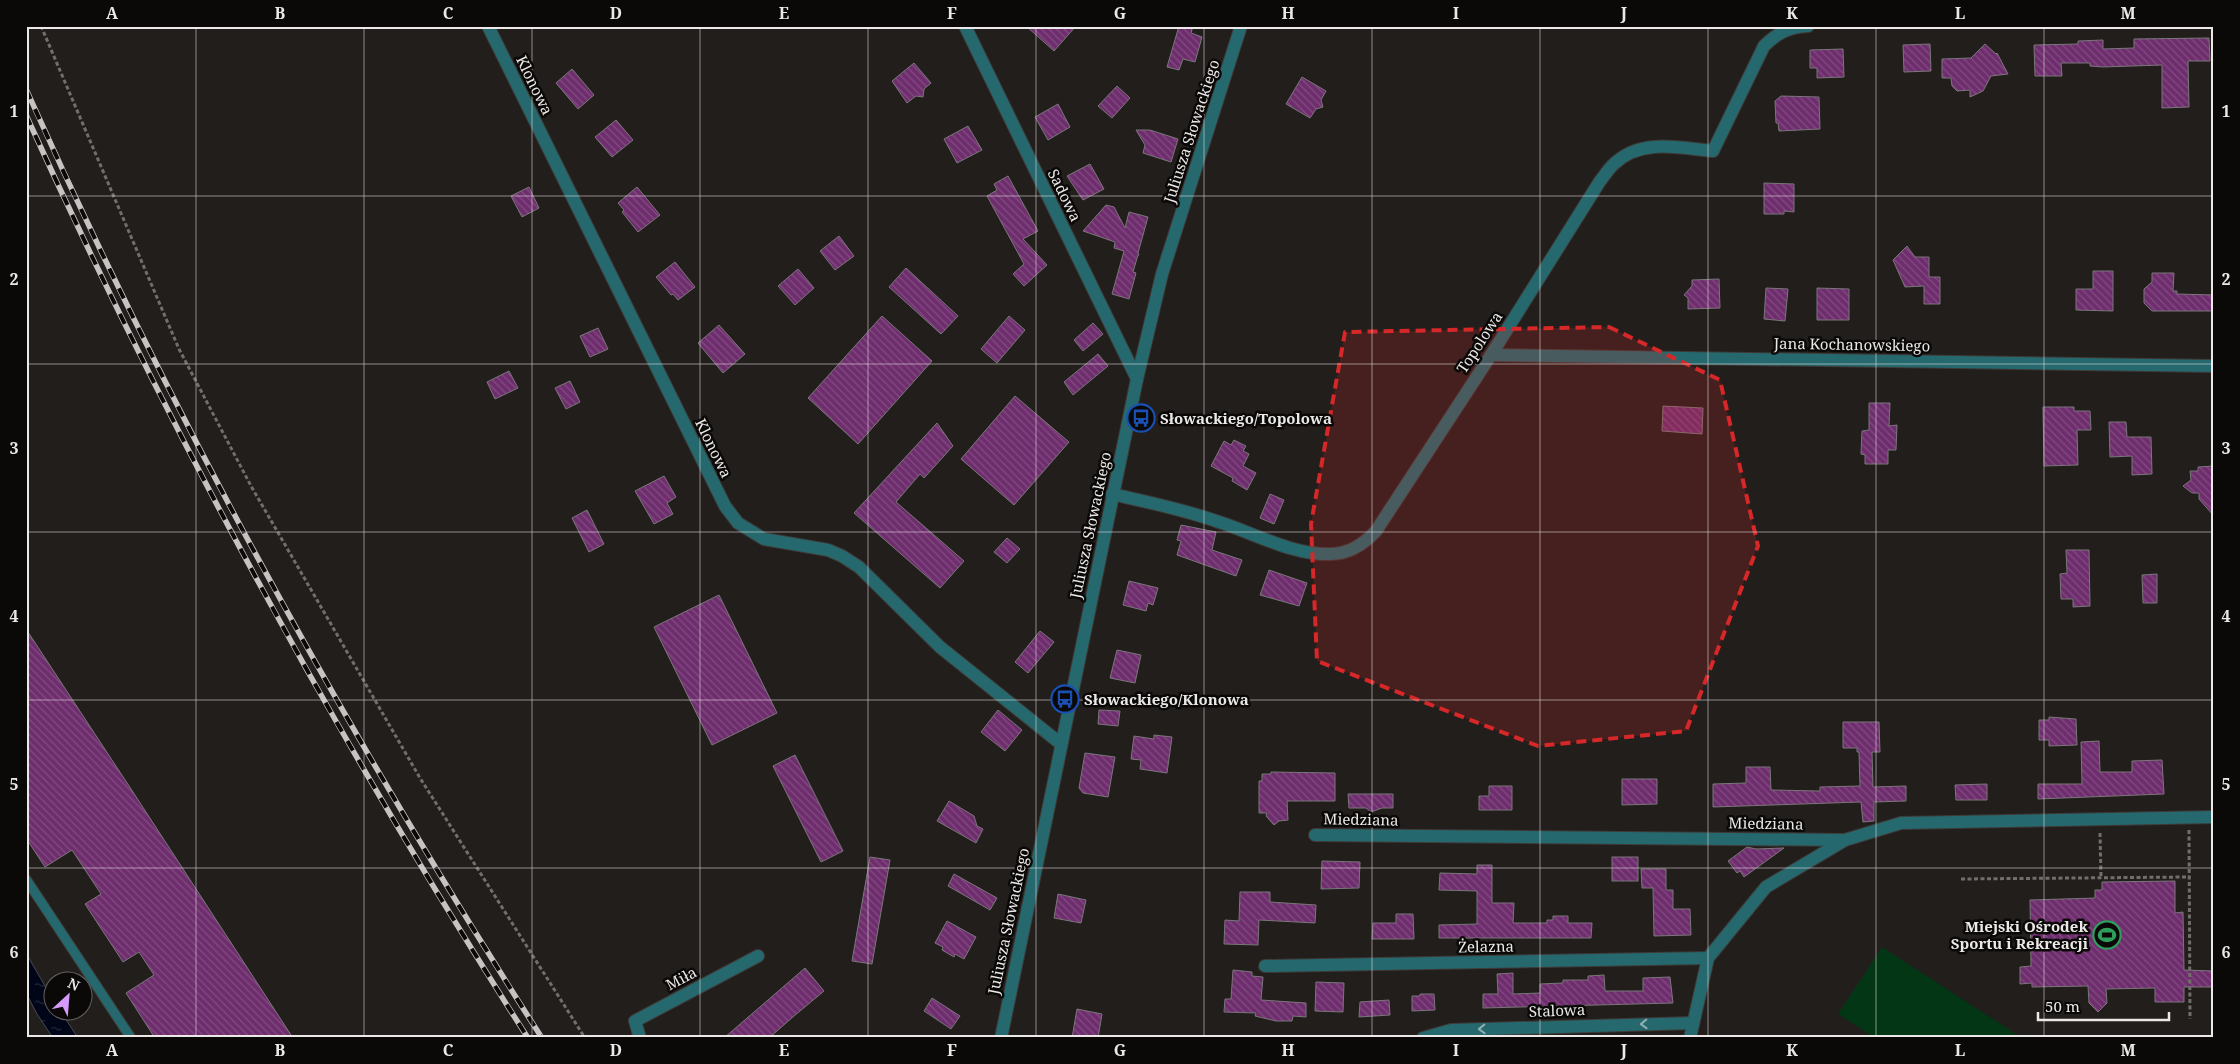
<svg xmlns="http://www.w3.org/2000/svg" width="2240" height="1064" viewBox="0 0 2240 1064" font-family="'Noto Serif',serif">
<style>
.green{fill:#033615}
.water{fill:url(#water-ripples);stroke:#464956}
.building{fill:url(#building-back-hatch);stroke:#7a777a}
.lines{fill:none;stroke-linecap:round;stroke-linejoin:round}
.service-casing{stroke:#3e3a38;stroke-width:11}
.minor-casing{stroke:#3e3a38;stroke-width:14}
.tertiary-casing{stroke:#3e3a38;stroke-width:14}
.path{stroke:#716e6c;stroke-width:3;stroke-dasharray:4 2.5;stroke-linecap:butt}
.service{stroke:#25696e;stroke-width:9}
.minor{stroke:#25696e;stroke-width:12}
.tertiary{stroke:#25696e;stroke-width:12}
.rail-casing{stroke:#c7c3c2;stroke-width:5.5}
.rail{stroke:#0a0908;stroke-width:4;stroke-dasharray:11;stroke-linecap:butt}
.oneway{stroke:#92afb1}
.marked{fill:#d62828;fill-opacity:0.2;stroke:#d62828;stroke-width:4;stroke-dasharray:10 6;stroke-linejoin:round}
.grid{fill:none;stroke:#ebe8e7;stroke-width:1;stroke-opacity:0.55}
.labels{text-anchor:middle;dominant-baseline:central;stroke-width:5;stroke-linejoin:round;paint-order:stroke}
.street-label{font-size:15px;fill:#ebe8e7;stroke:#0a0908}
.poi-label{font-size:15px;font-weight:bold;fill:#ebe8e7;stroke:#0a0908;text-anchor:start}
.neatline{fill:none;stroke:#ebe8e7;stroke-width:2}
.grid-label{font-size:16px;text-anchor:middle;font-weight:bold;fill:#ebe8e7}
</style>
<defs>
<pattern id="water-ripples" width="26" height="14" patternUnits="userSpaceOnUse" patternTransform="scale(1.25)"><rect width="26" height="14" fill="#000518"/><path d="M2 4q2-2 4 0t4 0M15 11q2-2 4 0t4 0" fill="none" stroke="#25293a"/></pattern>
<pattern id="building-back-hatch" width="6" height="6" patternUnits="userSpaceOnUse" patternTransform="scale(1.25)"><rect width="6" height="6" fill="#6e2d6d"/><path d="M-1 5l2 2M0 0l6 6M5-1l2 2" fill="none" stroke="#834b82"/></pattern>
</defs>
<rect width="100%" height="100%" fill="#221e1c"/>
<polygon class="green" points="1882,947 2019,1036 2018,1038 1875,1038 1838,1014"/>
<polygon class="water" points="26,953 52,998 52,1012 61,1012 78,1038 53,1038 37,1014 26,993"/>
<g class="building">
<polygon points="1026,26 1076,26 1054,51"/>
<polygon points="1179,26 1193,26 1191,33 1202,37 1195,62 1183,59 1179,70 1167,67"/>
<polygon points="2209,38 2210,61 2188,61 2189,107 2162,108 2162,65 2103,67 2090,66 2090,63 2061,63 2062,76 2035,76 2034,45 2078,44 2078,41 2103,40 2103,49 2134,48 2134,39"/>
<polygon points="1930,44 1931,71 1904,72 1903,45"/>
<polygon points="1985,44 1996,54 1997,53 2008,74 1991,76 1983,91 1970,97 1970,90 1957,91 1952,86 1951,78 1942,78 1942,59 1971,58"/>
<polygon points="1843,49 1844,77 1817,78 1817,68 1810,68 1810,50"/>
<polygon points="914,63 931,83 924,89 923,97 916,96 907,103 892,81"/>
<polygon points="572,69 594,95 578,109 556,83"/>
<polygon points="1302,77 1326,91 1321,100 1323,107 1316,109 1310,118 1286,104"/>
<polygon points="1117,86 1130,98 1112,118 1098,106"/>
<polygon points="1781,96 1819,97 1820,129 1779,131 1778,123 1776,123 1775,101"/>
<polygon points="1058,104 1070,127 1048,140 1035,117"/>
<polygon points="616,120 633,140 612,157 595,137"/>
<polygon points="968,126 982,150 957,163 944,139"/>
<polygon points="1136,130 1150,130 1178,139 1171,162 1143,153 1145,145"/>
<polygon points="1090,164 1104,189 1083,200 1067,176"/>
<polygon points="1008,176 1038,231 1023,239 1047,265 1024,286 1013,274 1024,264 987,196 997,190 994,184"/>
<polygon points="1764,183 1794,184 1794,212 1784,211 1784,214 1764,214"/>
<polygon points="529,187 539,208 522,217 511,196"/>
<polygon points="637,187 660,215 638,232 622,212 624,210 618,203"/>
<polygon points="1106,205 1114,207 1125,228 1129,212 1148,217 1138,253 1139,255 1138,255 1133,272 1136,273 1129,299 1112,294 1124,251 1114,248 1115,242 1083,231"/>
<polygon points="839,236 854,256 835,270 820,251"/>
<polygon points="1907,246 1915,257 1929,257 1929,277 1940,277 1940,304 1924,304 1924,286 1905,287 1893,260"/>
<polygon points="675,262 695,287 678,300 673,294 671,295 656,277"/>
<polygon points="906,268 958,316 941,334 889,287"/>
<polygon points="798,269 814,288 795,305 778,286"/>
<polygon points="2093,271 2113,271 2113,311 2076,310 2076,289 2093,289"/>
<polygon points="2152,273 2174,273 2173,291 2177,291 2177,294 2214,295 2214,311 2152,311 2144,303 2144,289 2152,282"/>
<polygon points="1719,279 1720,308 1688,309 1688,298 1684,295 1692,286 1692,280"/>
<polygon points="1766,288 1788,289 1785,321 1764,319"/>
<polygon points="1817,288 1849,289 1849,320 1817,320"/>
<polygon points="882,316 932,361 858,444 808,398"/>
<polygon points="1009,316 1025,330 997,363 981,349"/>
<polygon points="1093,323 1103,334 1083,351 1074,340"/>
<polygon points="719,325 745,354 723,373 698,343"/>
<polygon points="598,328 608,349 590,357 580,336"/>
<polygon points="1098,354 1108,366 1073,395 1064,382"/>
<polygon points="509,371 518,388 495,399 487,382"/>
<polygon points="570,381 580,402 566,409 555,388"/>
<polygon points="1015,396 1069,442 1014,505 961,459"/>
<polygon points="1869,403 1890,403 1889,426 1897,425 1896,450 1888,450 1888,464 1865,464 1865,455 1861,454 1862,431 1869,430"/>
<polygon points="1663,406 1703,408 1702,434 1662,431"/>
<polygon points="2043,407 2074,407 2074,411 2090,411 2091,430 2077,430 2078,465 2044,466"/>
<polygon points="2109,422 2126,422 2127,437 2151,437 2152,474 2132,475 2132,456 2110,457"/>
<polygon points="937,423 953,446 924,478 920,474 896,502 964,561 940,588 854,513"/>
<polygon points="1234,440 1246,446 1243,451 1249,454 1243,466 1256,473 1247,490 1232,481 1233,478 1211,466 1224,441 1231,445"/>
<polygon points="2214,466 2214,516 2199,499 2199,493 2192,493 2183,486 2191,480 2190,471 2198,471 2198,467"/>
<polygon points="664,476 676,497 667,503 673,514 654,524 635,491"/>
<polygon points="1270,494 1284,500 1274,524 1260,518"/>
<polygon points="587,510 604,544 589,552 572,518"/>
<polygon points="1181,525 1216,532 1212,550 1242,560 1236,576 1177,555 1181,541 1177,540"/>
<polygon points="1007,538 1020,549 1007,563 994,552"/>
<polygon points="2066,550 2089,550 2090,606 2073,607 2073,599 2061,599 2060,574 2067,573"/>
<polygon points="1269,570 1307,583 1299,606 1260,595"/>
<polygon points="2157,574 2157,603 2143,603 2142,575"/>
<polygon points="1129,581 1158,588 1153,605 1148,603 1146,611 1123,605"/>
<polygon points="719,595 777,713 712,745 654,627"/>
<polygon points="26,629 131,789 293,1038 155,1038 126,993 154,975 139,952 123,962 85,904 101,894 72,850 45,867 26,838"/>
<polygon points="1040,631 1054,642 1028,673 1015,662"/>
<polygon points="1117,650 1141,655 1135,683 1110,678"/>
<polygon points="998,710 1022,730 1005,751 981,732"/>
<polygon points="1099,710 1120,711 1118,726 1098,724"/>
<polygon points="2049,717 2076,719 2077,745 2049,746 2049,740 2039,740 2039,720 2049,720"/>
<polygon points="1843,722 1879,722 1880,752 1872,752 1873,787 1906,786 1906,801 1874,802 1874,821 1863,822 1861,802 1713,807 1713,784 1746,783 1746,767 1770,767 1771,790 1820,791 1820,787 1860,786 1859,752 1857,752 1857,748 1843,748"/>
<polygon points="1154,735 1172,737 1167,773 1140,769 1141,760 1131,759 1134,736 1154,739"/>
<polygon points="2099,741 2100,772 2132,772 2132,761 2162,760 2164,794 2038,799 2038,784 2082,784 2081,742"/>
<polygon points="1085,753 1115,757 1108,797 1083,793 1079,788"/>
<polygon points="795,755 843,851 821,862 773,766"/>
<polygon points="1271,772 1335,773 1335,801 1287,801 1288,820 1279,821 1274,825 1266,816 1267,813 1259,813 1259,781 1262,781 1262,774 1271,774"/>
<polygon points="1622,779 1657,779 1657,804 1622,805"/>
<polygon points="1987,784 1987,800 1956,800 1955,785"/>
<polygon points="1489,786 1512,786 1512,810 1479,810 1479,796 1489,796"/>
<polygon points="1348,794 1393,794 1393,808 1382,808 1371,812 1366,808 1349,808"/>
<polygon points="949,801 974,816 977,826 983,829 976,843 937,821"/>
<polygon points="1747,847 1756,849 1784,848 1744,877 1740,871 1737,873 1728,861"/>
<polygon points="870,857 890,860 872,964 852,961"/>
<rect x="1612" y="857" width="26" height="24"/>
<polygon points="1322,861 1360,862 1359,888 1321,889"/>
<polygon points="1477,865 1492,865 1492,903 1514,903 1513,923 1547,923 1547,920 1553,920 1553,916 1568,916 1568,923 1592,923 1591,938 1439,938 1439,925 1477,924 1477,891 1439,890 1440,873 1477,874"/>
<polygon points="1641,869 1666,869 1666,890 1673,890 1673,909 1690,909 1691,935 1654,936 1653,888 1642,888"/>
<polygon points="954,874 997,898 990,910 948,886"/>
<polygon points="2175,881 2175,913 2183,912 2184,970 2214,971 2214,987 2184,987 2184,1002 2155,1002 2155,988 2106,989 2107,1003 2098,1012 2089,1003 2088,986 2032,987 2032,983 2020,984 2020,967 2031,966 2030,900 2095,898 2095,890 2102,890 2102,882"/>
<polygon points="1240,892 1270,892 1270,902 1316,905 1315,923 1259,920 1258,945 1224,944 1225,920 1239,921"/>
<polygon points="1058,894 1086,900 1081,923 1054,918"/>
<polygon points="1396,914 1413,914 1414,939 1372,939 1373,923 1396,923"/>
<polygon points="947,921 976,937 964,959 955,954 954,957 942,950 943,947 935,943"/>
<polygon points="805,968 824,991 794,1016 769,1038 724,1038"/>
<polygon points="1233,970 1252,972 1252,976 1263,977 1261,1000 1306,1003 1306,1017 1293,1016 1292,1021 1276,1021 1255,1016 1256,1013 1224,1012 1225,999 1231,999"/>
<polygon points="1513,973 1513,994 1540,993 1540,984 1563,983 1563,980 1588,980 1588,976 1604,975 1605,991 1643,991 1643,978 1670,977 1673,1003 1483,1008 1483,994 1498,994 1497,974"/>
<polygon points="1316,982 1344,983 1343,1012 1315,1011"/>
<polygon points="1420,994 1434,994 1435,1010 1412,1011 1412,996 1420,996"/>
<polygon points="932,998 960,1016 951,1029 924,1011"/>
<polygon points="1389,1000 1390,1015 1359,1017 1360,1002"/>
<polygon points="1077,1009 1102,1014 1098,1038 1072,1038"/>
</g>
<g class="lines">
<g class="service-casing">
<polyline id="service" points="26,879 131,1038"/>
</g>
<g class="minor-casing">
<g id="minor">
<polyline points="488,26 725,506 738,523 764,539 828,550 842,556 859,567 940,647 1061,744"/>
<polyline points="965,26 1137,379"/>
<polyline points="1491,355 2214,366"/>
<path d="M1112,494C1147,502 1182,509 1216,521C1252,532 1291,555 1330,554C1348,554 1364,544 1376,531L1491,355L1600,181C1605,175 1609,168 1615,163C1642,138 1680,148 1713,151L1764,46C1777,33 1789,27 1808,26"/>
<polyline points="1315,835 1845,840 1901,823 2214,817"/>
<polyline points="1265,966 1708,958"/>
<polyline points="640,1038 635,1021 758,956"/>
<polyline points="1423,1038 1451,1030 1693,1023"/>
<polyline points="1690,1038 1708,958 1766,887 1845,840"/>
</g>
</g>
<g class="tertiary-casing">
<polyline id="tertiary" points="1001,1038 1137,379 1162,274 1241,26"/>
</g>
<g class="path">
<polyline points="41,26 179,349 251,486 420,778 585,1038"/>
<polyline points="2189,830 2190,1019"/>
<polyline points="2100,833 2101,877"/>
<polyline points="1961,879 2189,877"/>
</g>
<use href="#service" class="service"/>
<use href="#minor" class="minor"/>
<use href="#tertiary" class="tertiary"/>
<g class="rail-casing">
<g id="rail">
<path d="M26,89C173,419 347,734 542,1038"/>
<path d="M26,115C171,435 339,743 528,1038"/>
</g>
</g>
<use href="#rail" class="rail"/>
</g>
<defs><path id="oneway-chevron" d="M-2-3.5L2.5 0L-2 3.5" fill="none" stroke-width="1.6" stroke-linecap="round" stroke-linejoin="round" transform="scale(1.25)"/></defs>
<g class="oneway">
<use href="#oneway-chevron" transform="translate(1644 1024) rotate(178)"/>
<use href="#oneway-chevron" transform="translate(1482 1029) rotate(178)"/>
</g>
<path class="marked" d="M1609,327L1720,380L1758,546L1686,731L1538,746L1317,661L1311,524L1345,332Z"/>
<path class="grid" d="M196,26V1038M364,26V1038M532,26V1038M700,26V1038M868,26V1038M1036,26V1038M1204,26V1038M1372,26V1038M1540,26V1038M1708,26V1038M1876,26V1038M2044,26V1038M26,196H2214M26,364H2214M26,532H2214M26,700H2214M26,868H2214"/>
<defs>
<g id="bus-ring" transform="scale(1.4375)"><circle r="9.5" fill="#0a0908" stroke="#1a4fb4" stroke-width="1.5"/><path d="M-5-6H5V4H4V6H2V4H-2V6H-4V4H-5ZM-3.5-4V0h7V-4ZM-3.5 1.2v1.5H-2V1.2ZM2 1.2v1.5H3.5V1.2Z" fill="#1a4fb4"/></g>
<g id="stadium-ring" transform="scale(1.4375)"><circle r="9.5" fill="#0a0908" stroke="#2e9e5b" stroke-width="1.5"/><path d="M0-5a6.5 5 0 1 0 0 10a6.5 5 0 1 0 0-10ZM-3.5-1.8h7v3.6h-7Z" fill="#2e9e5b"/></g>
</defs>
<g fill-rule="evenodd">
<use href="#bus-ring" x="1141" y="418"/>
<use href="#bus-ring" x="1065" y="699"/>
<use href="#stadium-ring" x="2107" y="935"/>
</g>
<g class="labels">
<g class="street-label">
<text transform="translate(535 85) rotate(64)">Klonowa</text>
<text transform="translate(1191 131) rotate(-72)">Juliusza Słowackiego</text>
<text transform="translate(1065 195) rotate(64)">Sadowa</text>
<text transform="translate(1479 342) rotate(-57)">Topolowa</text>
<text transform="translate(1852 344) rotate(1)">Jana Kochanowskiego</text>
<text transform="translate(714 448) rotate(64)">Klonowa</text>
<text transform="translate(1090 525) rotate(-78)">Juliusza Słowackiego</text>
<text transform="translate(1361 819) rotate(1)">Miedziana</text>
<text transform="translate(1766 823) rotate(1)">Miedziana</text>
<text transform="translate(1008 921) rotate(-78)">Juliusza Słowackiego</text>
<text transform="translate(1486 946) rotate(-1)">Żelazna</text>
<text transform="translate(681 978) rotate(-28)">Miła</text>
<text transform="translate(1557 1010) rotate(-2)">Stalowa</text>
</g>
<g class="poi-label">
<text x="1160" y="418">Słowackiego/Topolowa</text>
<text x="1084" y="699">Słowackiego/Klonowa</text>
<text x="2088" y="926" text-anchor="end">Miejski Ośrodek<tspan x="2088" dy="17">Sportu i Rekreacji</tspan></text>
</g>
</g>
<rect width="2240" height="1064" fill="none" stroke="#0a0908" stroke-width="55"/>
<g transform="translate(68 996) rotate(26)"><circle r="24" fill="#0a0908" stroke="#646261"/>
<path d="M0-4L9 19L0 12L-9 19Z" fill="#d69bfa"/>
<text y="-8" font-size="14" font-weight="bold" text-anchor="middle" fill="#ebe8e7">N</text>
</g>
<path d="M2038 1012v8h131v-8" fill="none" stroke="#ebe8e7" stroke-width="2.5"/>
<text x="2045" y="1012" font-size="15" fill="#ebe8e7" stroke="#0a0908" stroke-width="4" paint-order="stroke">50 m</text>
<rect x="28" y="28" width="2184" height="1008" class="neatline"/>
<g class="grid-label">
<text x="112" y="19">A</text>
<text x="280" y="19">B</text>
<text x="448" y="19">C</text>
<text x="616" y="19">D</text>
<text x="784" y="19">E</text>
<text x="952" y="19">F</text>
<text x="1120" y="19">G</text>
<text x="1288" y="19">H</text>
<text x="1456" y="19">I</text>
<text x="1624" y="19">J</text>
<text x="1792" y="19">K</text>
<text x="1960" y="19">L</text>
<text x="2128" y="19">M</text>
<text x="14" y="117">1</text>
<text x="2226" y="117">1</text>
<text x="14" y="285">2</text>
<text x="2226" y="285">2</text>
<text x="14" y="454">3</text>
<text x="2226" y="454">3</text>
<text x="14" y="622">4</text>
<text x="2226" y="622">4</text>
<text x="14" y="790">5</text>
<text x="2226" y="790">5</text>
<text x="14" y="958">6</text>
<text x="2226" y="958">6</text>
<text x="112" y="1056">A</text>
<text x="280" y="1056">B</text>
<text x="448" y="1056">C</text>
<text x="616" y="1056">D</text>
<text x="784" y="1056">E</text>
<text x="952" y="1056">F</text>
<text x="1120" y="1056">G</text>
<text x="1288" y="1056">H</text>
<text x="1456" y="1056">I</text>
<text x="1624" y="1056">J</text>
<text x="1792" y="1056">K</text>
<text x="1960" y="1056">L</text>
<text x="2128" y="1056">M</text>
</g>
</svg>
